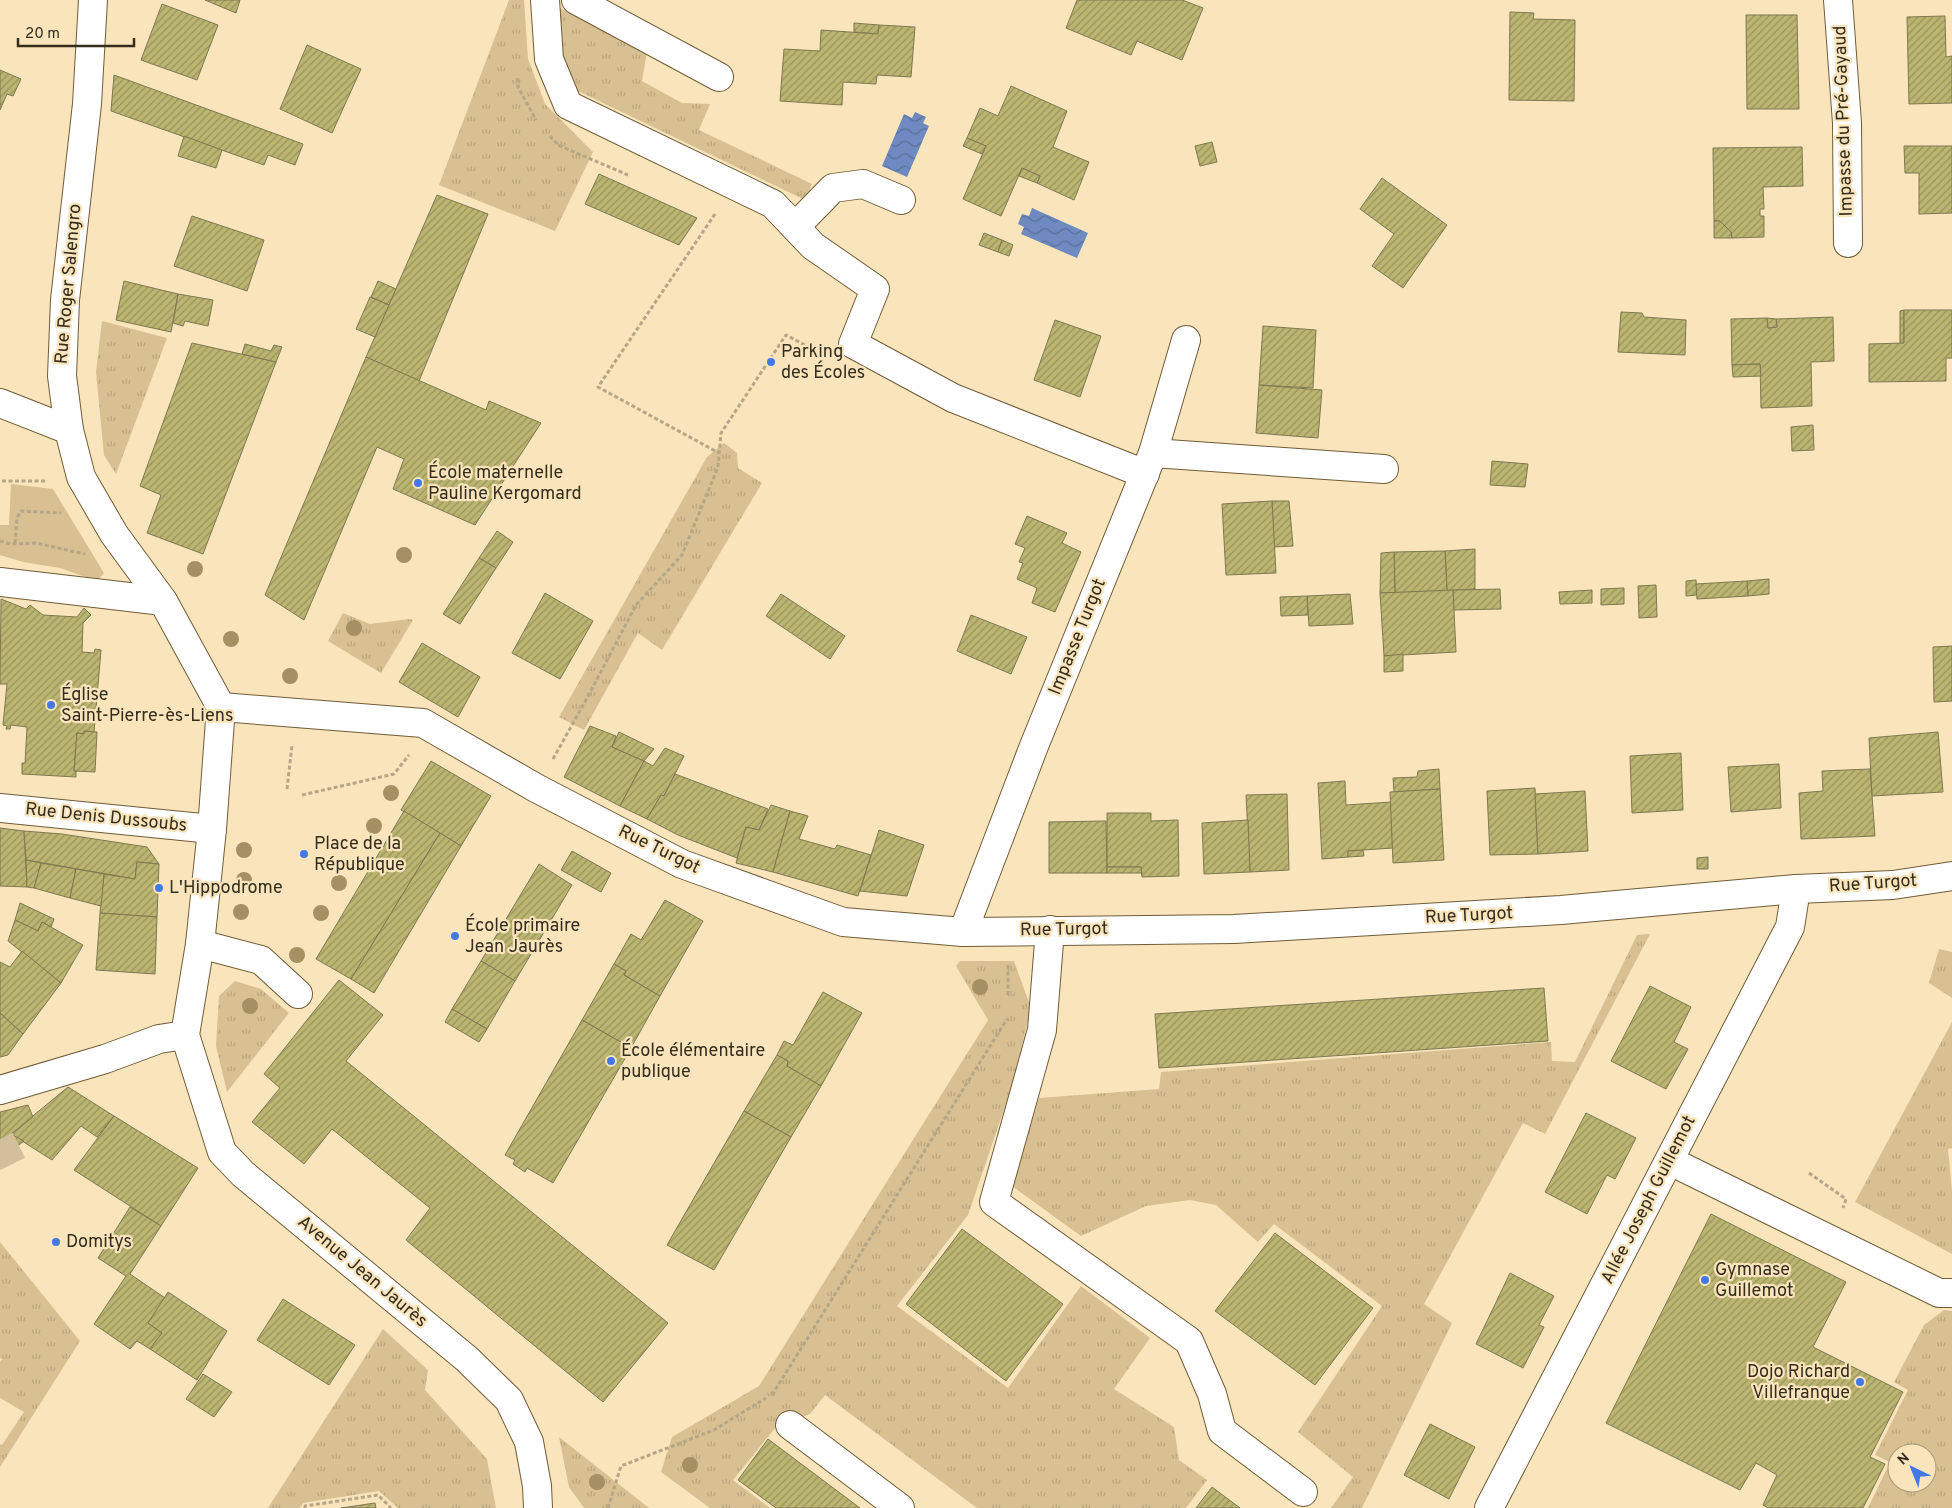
<svg xmlns="http://www.w3.org/2000/svg" width="1952" height="1508" viewBox="0 0 1952 1508" font-family="Overpass,sans-serif">
<style>
.grass{fill:url(#grass-tufts);fill-rule:evenodd}
.garden{fill:#d8c092}
.water{fill:url(#water-waves)}
.building{fill:url(#building-hatch);stroke:#7d7951}
.lines{fill:none;stroke-linecap:round;stroke-linejoin:round}
.minor-tunnel{stroke:#d2bf9c;stroke-width:28;stroke-dasharray:28 14;stroke-linecap:butt}
.minor-casing{stroke:#6f5c38;stroke-width:30}
.major-casing{stroke:#6f5c38;stroke-width:30}
.path{stroke:#b6a686;stroke-width:3;stroke-dasharray:4 2.5;stroke-linecap:butt}
.minor{stroke:#fff;stroke-width:28}
.major{stroke:#fff;stroke-width:28}
.tree{fill:#a58f63}
.poi-dot{fill:#4378e9;stroke:#f9e4bc;stroke-width:2}
.labels{text-anchor:middle;dominant-baseline:central;stroke-width:4.5;stroke-linejoin:round;paint-order:stroke}
.street-label{font-size:18px;fill:#342c1d;stroke:#f9e4bc}
.poi-label{font-size:18px;fill:#342c1d;stroke:#f9e4bc;text-anchor:start}
</style>
<defs>
<pattern id="grass-tufts" width="24" height="20" patternUnits="userSpaceOnUse" patternTransform="scale(1.25)"><rect width="24" height="20" fill="#d8c092"/><path d="M3 7l-1-3M5 7V3M7 7l1-3M15 17l-1-3M17 17v-4M19 17l1-3" fill="none" stroke="#baa57d"/></pattern>
<pattern id="water-waves" width="16" height="10" patternUnits="userSpaceOnUse" patternTransform="scale(1.25)"><rect width="16" height="10" fill="#6e8ac0"/><path d="M0 5q4-4 8 0t8 0" fill="none" stroke="#5b719b"/></pattern>
<pattern id="building-hatch" width="6" height="6" patternUnits="userSpaceOnUse" patternTransform="scale(1.25)"><rect width="6" height="6" fill="#bbb571"/><path d="M-1 1l2-2M0 6l6-6M5 7l2-2" fill="none" stroke="#99935c"/></pattern>
</defs>
<rect width="100%" height="100%" fill="#f9e4bc"/>
<g class="grass">
<polygon points="509,0 524,0 528,59 545,104 593,152 555,231 439,185"/>
<polygon points="558,7 647,52 642,81 682,103 710,104 699,130 812,184 805,200 578,91 563,68"/>
<polygon points="102,321 167,338 116,474 104,455 96,372"/>
<polygon points="724,443 737,453 738,468 762,483 662,650 638,633 584,730 559,717 707,457"/>
<polygon points="343,613 370,624 410,619 413,620 381,673 328,641"/>
<polygon points="1650,934 1545,1134 1523,1123 1424,1304 1452,1323 1362,1508 1331,1508 1353,1477 1298,1432 1382,1306 1274,1224 1258,1242 1216,1205 1190,1200 1146,1206 1081,1236 1012,1186 1039,1098 1159,1089 1161,1072 1551,1042 1552,1061 1575,1062 1637,935"/>
<polygon points="1939,949 1952,952 1952,998 1929,983"/>
<polygon points="960,961 1014,961 1031,1008 1012,1086 968,1215 897,1306 1008,1388 1081,1286 1150,1338 1114,1389 1174,1427 1179,1460 1207,1480 1186,1508 977,1508 825,1395 810,1414 776,1427 733,1480 770,1508 710,1508 661,1472 672,1437 759,1386 988,1020 956,966"/>
<polygon points="235,981 261,989 289,1013 227,1092 216,1046 219,996"/>
<polygon points="1952,1022 1952,1148 1948,1149 1952,1191 1952,1254 1855,1202"/>
<polygon points="0,1242 80,1341 0,1467 0,1444 2,1445 24,1412 0,1398 0,1362 2,1359 0,1358"/>
<path d="M1944,1310L1952,1311V1508H1868L1890,1462L1875,1455L1908,1390L1894,1382L1924,1325ZM1897,1453H1927V1483H1897Z"/>
<polygon points="383,1329 428,1370 425,1390 487,1459 496,1508 398,1508 379,1491 303,1503 300,1508 268,1508"/>
<polygon points="559,1437 649,1508 584,1508 569,1487"/>
</g>
<polygon class="garden" points="11,484 53,489 104,573 97,581 60,568 23,562 0,555 0,525 9,525"/>
<g class="water">
<polygon points="915,112 926,117 923,123 929,126 907,177 882,166 904,114 912,118"/>
<polygon points="1032,208 1088,233 1077,258 1021,234 1024,227 1018,224 1022,214 1029,216"/>
</g>
<g class="building">
<polygon points="205,0 240,0 236,13"/>
<polygon points="1077,0 1182,0 1203,8 1182,60 1137,41 1131,55 1066,28"/>
<polygon points="162,4 218,25 197,80 141,60"/>
<polygon points="1510,12 1534,13 1533,19 1575,20 1574,101 1509,100"/>
<polygon points="1746,15 1797,15 1799,109 1747,109"/>
<polygon points="1945,16 1946,57 1952,56 1952,103 1909,104 1907,17"/>
<polygon points="854,23 879,25 878,34 854,32"/>
<polygon points="879,25 915,27 911,77 877,75 876,84 843,82 842,105 780,101 784,49 820,51 821,30 878,34"/>
<polygon points="307,45 361,69 332,133 280,109"/>
<polygon points="0,70 21,79 13,96 7,94 0,110"/>
<polygon points="114,75 303,144 295,165 268,155 264,165 111,111"/>
<polygon points="1011,86 1067,111 1053,147 1089,162 1074,200 1037,183 1040,176 1022,168 1001,216 963,199 986,146 967,138 980,108 998,116"/>
<polygon points="184,136 222,150 216,168 178,156"/>
<polygon points="967,138 986,146 982,154 963,146"/>
<polygon points="1212,142 1217,162 1200,166 1195,146"/>
<polygon points="1904,146 1952,146 1952,213 1919,214 1919,173 1905,173"/>
<polygon points="1802,147 1803,186 1763,187 1764,209 1760,209 1760,216 1764,216 1764,237 1732,238 1731,232 1720,221 1714,221 1713,148"/>
<polygon points="1022,168 1040,176 1037,183 1019,176"/>
<polygon points="599,174 697,218 679,245 585,204"/>
<polygon points="1382,178 1447,225 1403,288 1372,266 1394,234 1360,209"/>
<polygon points="437,195 488,214 419,381 366,357"/>
<polygon points="192,216 264,240 247,291 174,266"/>
<polygon points="1714,221 1720,221 1731,232 1732,238 1714,238"/>
<polygon points="984,233 1002,240 998,252 979,245"/>
<polygon points="1002,240 1013,245 1009,256 998,252"/>
<polygon points="124,281 178,294 171,332 116,320"/>
<polygon points="378,281 396,289 389,305 371,297"/>
<polygon points="178,294 213,300 208,326 185,321 183,326 173,323"/>
<polygon points="370,297 389,305 375,337 356,329"/>
<polygon points="1904,310 1904,343 1900,344 1900,311"/>
<polygon points="1904,310 1952,310 1952,358 1946,358 1946,381 1869,382 1869,344 1904,343"/>
<polygon points="1621,312 1642,313 1644,317 1686,320 1685,355 1618,352"/>
<polygon points="1833,317 1834,361 1811,362 1812,406 1761,408 1760,364 1732,365 1731,319 1767,318 1768,328 1777,327 1776,319"/>
<polygon points="1767,318 1776,319 1777,327 1768,328"/>
<polygon points="1055,320 1101,336 1080,397 1034,380"/>
<polygon points="1263,326 1316,330 1313,388 1259,385"/>
<polygon points="192,343 276,362 203,554 147,533 161,495 140,486"/>
<polygon points="245,344 271,351 274,345 282,347 276,362 242,354"/>
<polygon points="366,357 486,410 489,401 541,423 475,525 393,489 404,459 377,447 304,620 265,595"/>
<polygon points="1760,364 1761,376 1733,377 1732,365"/>
<polygon points="1259,385 1322,390 1318,438 1256,433"/>
<polygon points="1813,425 1814,450 1792,451 1791,427"/>
<polygon points="1492,461 1528,464 1525,487 1490,485"/>
<polygon points="1272,501 1289,501 1293,546 1274,547"/>
<polygon points="1272,501 1276,573 1226,575 1222,504"/>
<polygon points="1027,516 1067,533 1062,543 1081,552 1055,612 1032,603 1037,588 1017,579 1023,563 1019,562 1025,548 1015,544"/>
<polygon points="497,531 513,542 496,568 479,558"/>
<polygon points="1475,549 1475,589 1447,591 1445,551"/>
<polygon points="1445,551 1447,591 1395,593 1394,552"/>
<polygon points="1394,552 1395,593 1380,593 1381,553"/>
<polygon points="479,558 496,568 460,624 443,614"/>
<polygon points="1769,579 1769,594 1748,596 1747,581"/>
<polygon points="1696,580 1697,595 1686,596 1686,581"/>
<polygon points="1747,581 1748,596 1697,599 1696,584"/>
<polygon points="1656,585 1657,617 1639,618 1638,586"/>
<polygon points="1624,588 1624,604 1601,605 1601,589"/>
<polygon points="1500,589 1501,609 1453,610 1453,590"/>
<polygon points="1453,590 1456,652 1384,656 1380,593"/>
<polygon points="1592,590 1592,603 1560,604 1559,592"/>
<polygon points="545,593 593,621 560,679 512,653"/>
<polygon points="781,594 845,636 830,659 766,616"/>
<polygon points="1350,594 1353,624 1309,626 1307,596"/>
<polygon points="1307,596 1308,615 1281,616 1280,597"/>
<polygon points="1,599 26,609 30,605 43,615 77,617 84,608 91,615 83,623 82,652 94,653 95,649 101,650 94,732 84,731 84,734 77,733 74,771 76,771 76,777 22,774 22,763 25,763 27,727 11,725 10,729 6,729 7,726 3,725 7,684 0,684"/>
<polygon points="971,615 1027,637 1011,674 957,651"/>
<polygon points="422,643 480,677 458,717 399,682"/>
<polygon points="1952,646 1952,701 1934,702 1933,647"/>
<polygon points="1403,654 1403,671 1384,672 1384,656"/>
<polygon points="590,726 616,736 612,747 644,761 620,806 564,777"/>
<polygon points="84,731 97,732 95,772 74,771 77,733 84,734"/>
<polygon points="619,732 654,749 644,761 612,747"/>
<polygon points="1938,732 1943,792 1872,796 1869,738"/>
<polygon points="665,748 684,756 664,796 661,795 647,819 620,806 644,761 653,766"/>
<polygon points="1681,753 1683,810 1632,813 1630,756"/>
<polygon points="431,761 491,796 461,846 401,810"/>
<polygon points="1779,764 1781,808 1731,812 1728,767"/>
<polygon points="1439,769 1440,789 1394,792 1393,778 1417,777 1418,771"/>
<polygon points="1870,769 1875,836 1801,839 1799,793 1823,791 1822,771"/>
<polygon points="675,774 768,809 759,830 746,827 737,858 678,835 647,819 661,795 664,796"/>
<polygon points="1345,781 1346,805 1391,802 1393,848 1348,851 1348,857 1322,859 1318,783"/>
<polygon points="1535,788 1538,854 1490,855 1487,791"/>
<polygon points="1440,789 1444,860 1393,863 1390,792"/>
<polygon points="1585,791 1588,851 1538,854 1535,794"/>
<polygon points="1287,794 1289,870 1250,872 1246,795"/>
<polygon points="771,805 790,811 773,872 736,863 746,827 759,830"/>
<polygon points="404,811 440,833 351,979 316,959"/>
<polygon points="790,811 808,816 799,839 835,849 837,845 871,855 858,896 773,872"/>
<polygon points="1107,813 1151,813 1151,821 1178,820 1179,876 1142,877 1141,867 1107,867"/>
<polygon points="1248,820 1250,872 1204,874 1202,823"/>
<polygon points="1106,821 1107,873 1049,873 1049,822"/>
<polygon points="0,828 24,831 27,887 0,886"/>
<polygon points="879,830 924,845 907,896 860,891"/>
<polygon points="24,831 62,834 147,847 159,864 137,862 135,879 26,860"/>
<polygon points="440,833 461,846 374,993 351,979"/>
<polygon points="1363,850 1364,856 1348,857 1348,851"/>
<polygon points="572,851 611,873 601,892 561,870"/>
<polygon points="1708,857 1708,869 1697,869 1697,858"/>
<polygon points="26,860 41,863 34,888 27,887"/>
<polygon points="137,862 159,864 157,917 100,913 104,874 135,879"/>
<polygon points="41,863 76,869 70,898 34,888"/>
<polygon points="539,864 572,885 515,981 481,961"/>
<polygon points="1107,867 1141,867 1142,873 1107,873"/>
<polygon points="76,869 104,874 101,906 70,898"/>
<polygon points="665,900 703,921 660,996 624,975 626,971 614,964 631,934 641,940"/>
<polygon points="20,903 54,919 51,927 42,922 38,931 15,920"/>
<polygon points="100,913 157,917 155,974 96,970"/>
<polygon points="15,920 38,931 42,922 83,945 61,983 8,941"/>
<polygon points="22,951 61,983 23,1034 0,1013 0,962 10,967"/>
<polygon points="481,961 515,981 487,1029 452,1009"/>
<polygon points="614,964 626,971 624,975 660,996 631,1048 582,1020"/>
<polygon points="339,980 383,1015 346,1061 668,1323 603,1402 406,1240 430,1208 332,1129 304,1164 252,1122 280,1088 264,1074"/>
<polygon points="1650,986 1691,1007 1674,1042 1688,1049 1666,1089 1611,1061"/>
<polygon points="1544,988 1548,1041 1159,1068 1155,1014"/>
<polygon points="823,992 862,1013 821,1086 787,1066 788,1061 777,1055 784,1041 793,1045"/>
<polygon points="452,1009 487,1029 479,1042 445,1022"/>
<polygon points="0,1013 23,1034 8,1055 0,1057"/>
<polygon points="582,1020 631,1048 553,1183 527,1168 525,1172 513,1164 515,1160 505,1155"/>
<polygon points="777,1055 788,1061 787,1066 821,1086 791,1137 744,1111"/>
<polygon points="68,1087 114,1116 97,1137 81,1126 52,1160 11,1134"/>
<polygon points="28,1105 33,1117 11,1134 24,1141 0,1160 0,1112"/>
<polygon points="744,1111 791,1137 714,1270 667,1245"/>
<polygon points="1586,1113 1636,1138 1615,1179 1607,1175 1587,1214 1545,1192"/>
<polygon points="114,1116 198,1168 161,1226 74,1170"/>
<polygon points="130,1207 161,1226 130,1274 165,1298 148,1323 162,1333 150,1349 137,1341 130,1349 94,1324 126,1276 98,1258"/>
<polygon points="1711,1214 1846,1282 1813,1347 1903,1392 1870,1457 1885,1464 1863,1508 1768,1508 1763,1505 1777,1475 1756,1463 1740,1490 1606,1423"/>
<polygon points="962,1229 1063,1304 1006,1381 906,1304"/>
<polygon points="1275,1233 1373,1308 1315,1385 1215,1311"/>
<polygon points="1510,1273 1554,1296 1539,1325 1544,1327 1523,1368 1476,1344"/>
<polygon points="168,1292 227,1331 197,1380 150,1349 162,1333 148,1323"/>
<polygon points="283,1299 355,1345 329,1385 257,1340"/>
<polygon points="203,1374 232,1392 214,1417 186,1399"/>
<polygon points="1430,1424 1475,1447 1449,1499 1404,1475"/>
<polygon points="768,1439 860,1508 776,1508 738,1480"/>
<polygon points="1212,1487 1240,1508 1196,1508"/>
<polygon points="375,1503 376,1508 341,1508"/>
</g>
<g class="lines">
<polyline class="minor-tunnel" points="0,1139 13,1165"/>
<g class="minor-casing">
<g id="minor">
<polyline points="545,0 549,59 568,105 773,204 813,246 875,289 853,344 953,398 1145,474"/>
<polyline points="576,0 719,77"/>
<polyline points="1838,0 1847,123 1848,243"/>
<polyline points="795,227 833,188 863,184 901,200"/>
<polyline points="0,403 69,430"/>
<polyline points="1153,453 1384,469"/>
<polyline points="0,582 163,601"/>
<polyline points="221,707 423,723 536,788 682,864 843,922 963,932 1234,929 1561,910 1796,889 1893,885 1952,876"/>
<polyline points="0,808 212,829"/>
<polyline points="1050,930 1042,1030 994,1202 1189,1341 1212,1394 1222,1431 1303,1492"/>
<polyline points="963,932 1034,746 1153,453 1186,340"/>
<polyline points="200,944 261,960 298,994"/>
<polyline points="0,1090 105,1059 159,1039 185,1035"/>
<polyline points="1670,1161 1939,1293 1952,1293"/>
<polyline points="790,1425 900,1508"/>
<polyline points="1489,1508 1790,927 1796,889"/>
</g>
</g>
<g class="major-casing">
<polyline id="major" points="93,0 87,104 65,300 62,376 69,430 81,477 114,534 163,601 221,707 212,829 200,944 185,1035 222,1152 243,1174 467,1359 509,1400 529,1442 537,1486 538,1508"/>
</g>
<g class="path">
<polyline points="518,78 518,87 536,120"/>
<polyline points="550,136 558,145 628,175"/>
<polyline points="715,214 598,387 719,453"/>
<polyline points="2,481 47,481"/>
<polyline points="0,541 11,544 36,543 85,554"/>
<polyline points="15,543 17,518 21,511 61,513"/>
<polyline points="553,759 586,700 636,605 682,555 718,467 721,433 786,335 820,353"/>
<polyline points="287,789 292,745"/>
<polyline points="302,795 394,774 409,755"/>
<polyline points="1008,995 1008,964"/>
<polyline points="1809,1173 1846,1199 1843,1208"/>
<polyline points="772,1395 1007,1019"/>
<polyline points="305,1508 305,1506 378,1495 391,1508"/>
<polyline points="608,1508 621,1466 714,1430 766,1398"/>
</g>
<use href="#minor" class="minor"/>
<use href="#major" class="major"/>
</g>
<g class="tree">
<circle cx="404" cy="555" r="8"/>
<circle cx="195" cy="569" r="8"/>
<circle cx="354" cy="628" r="8"/>
<circle cx="231" cy="639" r="8"/>
<circle cx="290" cy="676" r="8"/>
<circle cx="391" cy="793" r="8"/>
<circle cx="374" cy="826" r="8"/>
<circle cx="244" cy="850" r="8"/>
<circle cx="244" cy="880" r="8"/>
<circle cx="339" cy="883" r="8"/>
<circle cx="241" cy="912" r="8"/>
<circle cx="321" cy="913" r="8"/>
<circle cx="297" cy="955" r="8"/>
<circle cx="980" cy="987" r="8"/>
<circle cx="250" cy="1006" r="8"/>
<circle cx="690" cy="1465" r="8"/>
<circle cx="597" cy="1482" r="8"/>
</g>
<g class="poi-dot">
<circle cx="771" cy="362" r="5"/>
<circle cx="418" cy="483" r="5"/>
<circle cx="51" cy="705" r="5"/>
<circle cx="304" cy="854" r="5"/>
<circle cx="159" cy="888" r="5"/>
<circle cx="455" cy="936" r="5"/>
<circle cx="611" cy="1061" r="5"/>
<circle cx="56" cy="1242" r="5"/>
<circle cx="1705" cy="1280" r="5"/>
<circle cx="1860" cy="1382" r="5"/>
</g>
<g class="labels">
<g class="street-label">
<text transform="translate(1844 121) rotate(-92)">Impasse du Pré-Gayaud</text>
<text transform="translate(69 284) rotate(-85)">Rue Roger Salengro</text>
<text transform="translate(1078 637) rotate(-68)">Impasse Turgot</text>
<text transform="translate(106 818) rotate(6)">Rue Denis Dussoubs</text>
<text transform="translate(659 850) rotate(26)">Rue Turgot</text>
<text transform="translate(1873 884) rotate(-4)">Rue Turgot</text>
<text transform="translate(1469 916) rotate(-3)">Rue Turgot</text>
<text transform="translate(1064 930) rotate(-1)">Rue Turgot</text>
<text transform="translate(1649 1200) rotate(-63)">Allée Joseph Guillemot</text>
<text transform="translate(362 1272) rotate(40)">Avenue Jean Jaurès</text>
</g>
<g class="poi-label">
<text x="781" y="352">Parking<tspan x="781" dy="21">des Écoles</tspan></text>
<text x="428" y="473">École maternelle<tspan x="428" dy="21">Pauline Kergomard</tspan></text>
<text x="61" y="695">Église<tspan x="61" dy="21">Saint-Pierre-ès-Liens</tspan></text>
<text x="314" y="844">Place de la<tspan x="314" dy="21">République</tspan></text>
<text x="169" y="888">L'Hippodrome</text>
<text x="465" y="926">École primaire<tspan x="465" dy="21">Jean Jaurès</tspan></text>
<text x="621" y="1051">École élémentaire<tspan x="621" dy="21">publique</tspan></text>
<text x="66" y="1242">Domitys</text>
<text x="1715" y="1270">Gymnase<tspan x="1715" dy="21">Guillemot</tspan></text>
<text x="1850" y="1372" text-anchor="end">Dojo Richard<tspan x="1850" dy="21">Villefranque</tspan></text>
</g>
</g>
<g transform="translate(1912 1468) rotate(317)"><circle r="24" fill="#f9e4bc" stroke="#aa9a7c"/>
<path d="M0-4L9 19L0 12L-9 19Z" fill="#4378e9"/>
<text y="-8" font-size="14" font-weight="bold" text-anchor="middle" fill="#342c1d">N</text>
</g>
<path d="M18 38v8h116v-8" fill="none" stroke="#342c1d" stroke-width="2.5"/>
<text x="25" y="38" font-size="15" fill="#342c1d" stroke="#f9e4bc" stroke-width="4" paint-order="stroke">20 m</text>
</svg>
